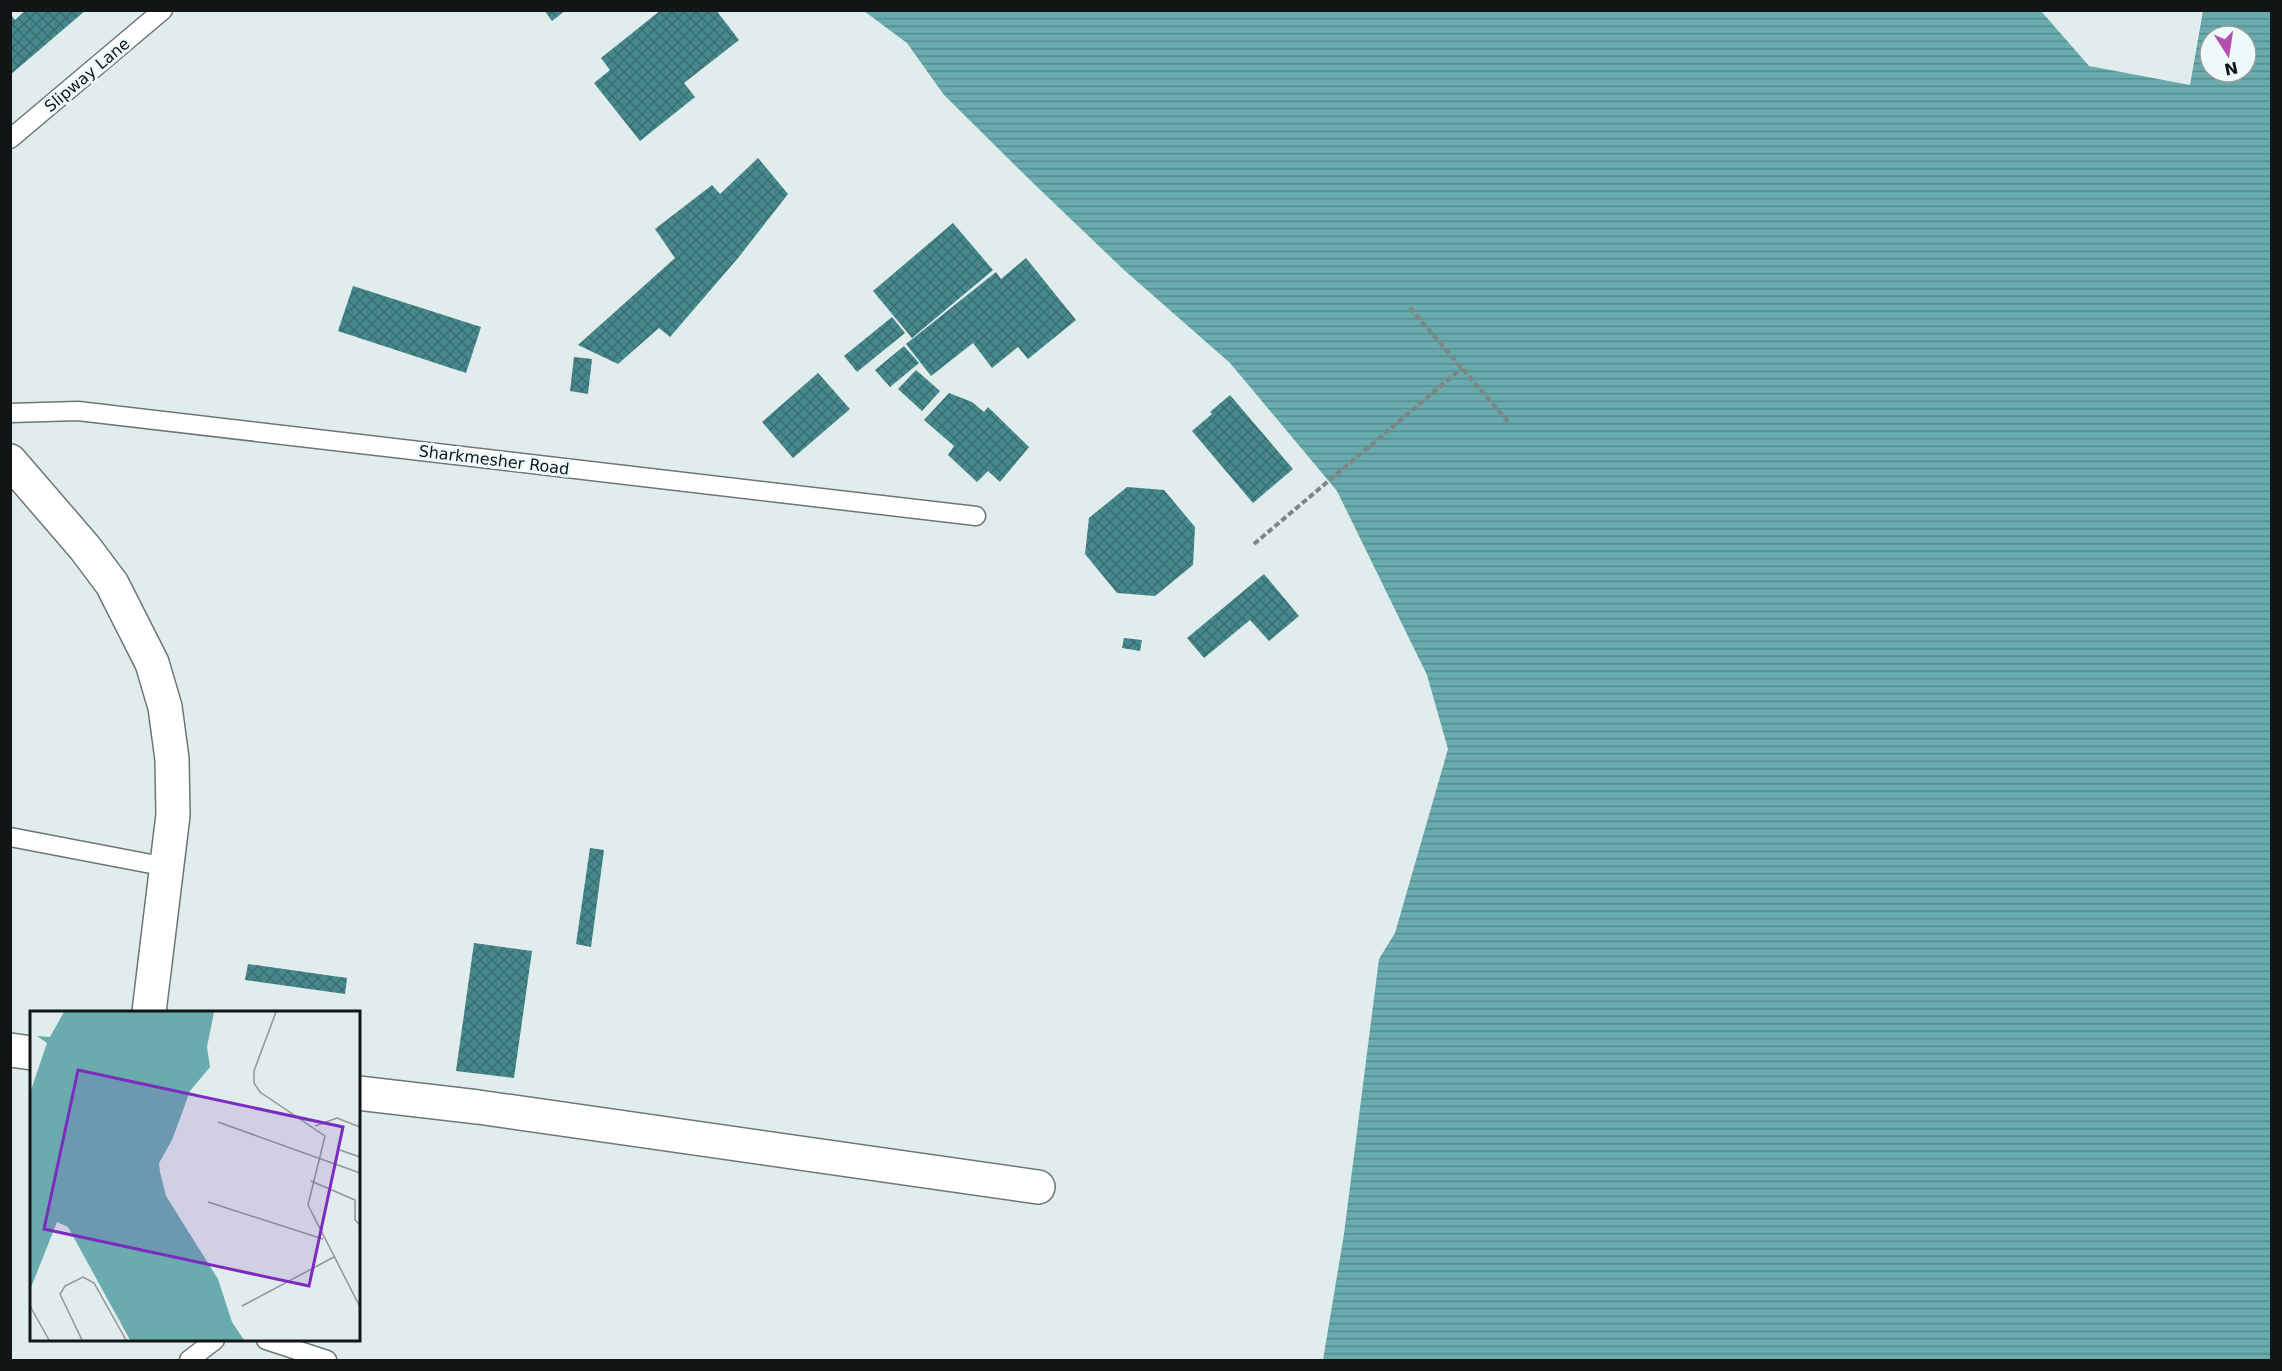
<svg xmlns="http://www.w3.org/2000/svg" width="2282" height="1371" viewBox="0 0 2282 1371" font-family="'DejaVu Sans',sans-serif">
<style>
.water{fill:url(#water-rules);fill-rule:evenodd}
.building{fill:url(#building-cross-hatch)}
.lines{fill:none;stroke-linecap:round;stroke-linejoin:round}
.lane-casing{stroke:#6d7677;stroke-width:21}
.street-casing{stroke:#6d7677;stroke-width:36}
.path{stroke:#7d8585;stroke-width:4;stroke-dasharray:6 3;stroke-linecap:butt}
.lane{stroke:#fff;stroke-width:18}
.street{stroke:#fff;stroke-width:33}
.labels{text-anchor:middle;dominant-baseline:central;stroke-width:6;stroke-linejoin:round;paint-order:stroke}
.street-label{font-size:16px;fill:#121516;stroke:#eef9f9}
.inset-road{fill:none;stroke:#8e9696;stroke-width:1.5}
.view{fill:#7b2cbf;fill-opacity:0.15;stroke:#7b2cbf;stroke-width:3}
.inset-edge{fill:none;stroke:#121516;stroke-width:3}
</style>
<defs>
<pattern id="water-rules" width="6" height="5" patternUnits="userSpaceOnUse" patternTransform="scale(1.5)"><rect width="6" height="5" fill="#6aabae"/><path d="M0 2.5h6" fill="none" stroke="#568a8d"/></pattern>
<pattern id="building-cross-hatch" width="8" height="8" patternUnits="userSpaceOnUse" patternTransform="scale(1.5)"><rect width="8" height="8" fill="#46888b"/><path d="M0 0l8 8M0 8l8-8" fill="none" stroke="#396e71"/></pattern>
</defs>
<rect width="100%" height="100%" fill="#e1ecec"/>
<path class="water" d="M864,11H2041L2089,66L2190,85L2203,11H2271V1360H1323L1344,1234L1379,959L1395,933L1448,749L1427,675L1337,491L1230,363L1123,269L1031,181L944,95L907,43ZM2210,36H2246V72H2210Z"/>
<g class="building">
<polygon points="26,10 86,10 10,75 10,18 12,16 15,20"/>
<polygon points="544,10 566,10 552,21"/>
<polygon points="661,10 716,10 739,40 684,83 695,97 640,141 594,83 610,70 601,58"/>
<polygon points="758,158 788,194 738,258 670,337 659,328 618,364 578,345 675,258 655,229 712,185 720,194"/>
<polygon points="953,223 993,270 912,338 873,291"/>
<polygon points="1026,258 1076,320 1028,359 1018,347 992,368 973,343 931,376 906,344 996,272 1001,279"/>
<polygon points="353,286 481,327 466,373 338,331"/>
<polygon points="892,317 905,333 857,372 844,356"/>
<polygon points="904,346 919,363 890,387 875,370"/>
<polygon points="574,357 592,359 588,394 570,391"/>
<polygon points="916,370 940,391 922,411 898,389"/>
<polygon points="818,373 850,409 793,458 762,422"/>
<polygon points="949,393 972,402 984,412 988,407 1029,447 1000,482 988,471 977,482 948,455 954,446 924,420"/>
<polygon points="1230,395 1293,469 1253,503 1192,431 1212,414 1210,412"/>
<polygon points="1127,487 1164,490 1195,527 1193,565 1155,596 1117,593 1085,554 1089,518"/>
<polygon points="1264,574 1299,616 1269,641 1250,620 1204,658 1187,638"/>
<polygon points="1124,638 1142,640 1140,651 1122,648"/>
<polygon points="590,848 604,850 591,947 576,944"/>
<polygon points="474,943 532,951 514,1078 456,1071"/>
<polygon points="248,964 347,978 345,994 245,980"/>
</g>
<g class="lines">
<g class="lane-casing">
<g id="lane">
<polyline points="10,139 163,10"/>
<polyline points="10,413 78,411 976,516"/>
<polyline points="10,837 167,867"/>
<polyline points="266,1340 327,1360"/>
<polyline points="189,1360 215,1340"/>
</g>
</g>
<g class="street-casing">
<g id="street">
<polyline points="10,461 85,548 112,584 152,663 165,707 172,759 173,815 149,1012"/>
<polyline points="10,1050 32,1053"/>
<polyline points="358,1093 478,1107 1038,1187"/>
</g>
</g>
<g class="path">
<polyline points="1410,308 1510,424"/>
<polyline points="1254,544 1462,368"/>
</g>
<use href="#lane" class="lane"/>
<use href="#street" class="street"/>
</g>
<g class="labels">
<g class="street-label">
<text transform="translate(87 75) rotate(-40)">Slipway Lane</text>
<text transform="translate(494 460) rotate(7)">Sharkmesher Road</text>
</g>
</g>
<g transform="translate(30 1011)">
<rect width="330" height="330" fill="#e1ecec"/>
<path d="M34,1H184L177,36L180,56L160,80L142,129L129,152L130,161L136,185L188,268L202,311L214,329H100L38,216L27,211L0,279V82L17,32L7,25L20,26Z" fill="#6aabae"/>
<path class="inset-road" d="M246,1L224,60V72L230,81L295,125L278,194L330,296M188,111L330,162M285,115L307,107L330,116M310,139L330,146M281,170L325,189V209L330,214M178,191L293,228M0,295L19,329M212,295L304,246M52,329L30,283L35,275L53,266L64,272L96,329"/>
<path class="view" d="M48,59L313,116L279,275L14,218Z"/>
<rect width="330" height="330" class="inset-edge"/>
</g>
<rect width="2282" height="1371" fill="none" stroke="#121516" stroke-width="24"/>
<g transform="translate(2228 54) rotate(168)"><circle r="28" fill="#eef9f9" stroke="#969e9e" stroke-width="1.5"/>
<path d="M0-4.5L10 22L0 15L-10 22Z" fill="#b64eb0"/>
<text y="-9" font-size="16" font-weight="bold" text-anchor="middle" fill="#121516">N</text>
</g>
</svg>
